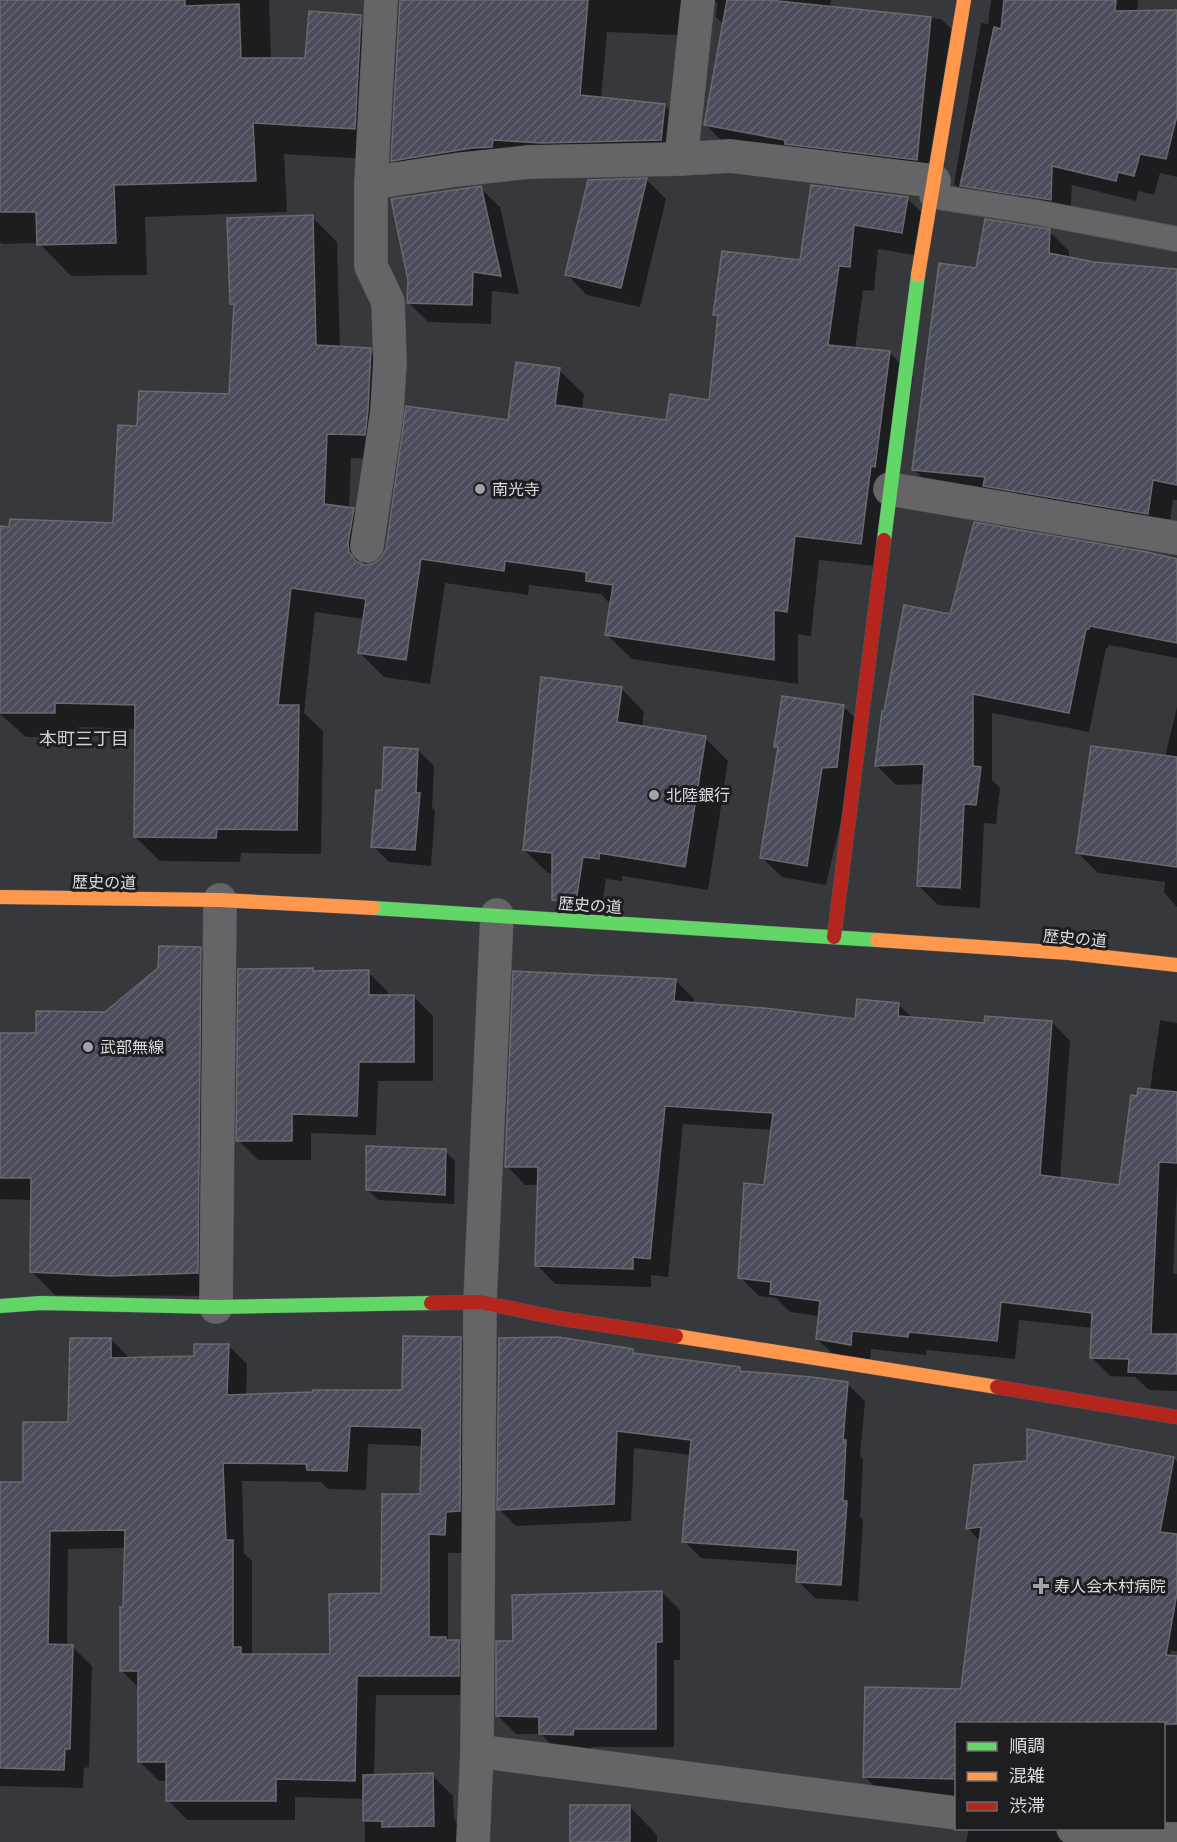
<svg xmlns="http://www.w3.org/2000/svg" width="1177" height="1842" viewBox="0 0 1177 1842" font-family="Inter,'Noto Sans JP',sans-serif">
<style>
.shadow{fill:#0007;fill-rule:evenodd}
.building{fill:url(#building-hatch);stroke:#6a6a6d;stroke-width:1.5;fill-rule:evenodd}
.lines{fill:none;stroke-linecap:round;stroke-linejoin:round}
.lane-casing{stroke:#555659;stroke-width:26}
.street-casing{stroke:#555659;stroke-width:34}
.fast-casing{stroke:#555659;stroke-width:15}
.slow-casing{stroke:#555659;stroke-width:15}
.jam-casing{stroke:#555659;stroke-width:15}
.lane{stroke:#656567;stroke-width:24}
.street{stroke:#656567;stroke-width:33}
.fast{stroke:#63d668;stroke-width:14}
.slow{stroke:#ff974d;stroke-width:14}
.jam{stroke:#b3261e;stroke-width:14}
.poi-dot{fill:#a2a3a7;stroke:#1e1e21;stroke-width:2}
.labels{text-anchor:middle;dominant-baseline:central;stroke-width:6;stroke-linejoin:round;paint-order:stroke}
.poi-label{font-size:16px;fill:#dcdde0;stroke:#1e1e21;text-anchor:start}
.street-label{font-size:16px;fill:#dcdde0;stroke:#1e1e21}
.neighbourhood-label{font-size:18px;fill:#cfd0d8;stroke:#1e1e21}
</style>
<defs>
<pattern id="building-hatch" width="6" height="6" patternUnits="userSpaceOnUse" patternTransform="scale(1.5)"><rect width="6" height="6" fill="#4a4b5b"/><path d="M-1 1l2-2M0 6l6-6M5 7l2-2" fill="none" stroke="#646472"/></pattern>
</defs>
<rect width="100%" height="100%" fill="#37383c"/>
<g class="shadow">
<polygon points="0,0 269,0 271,60 307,60 348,15 379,47 386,160 284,154 287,212 145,217 147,275 71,276 39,243 2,244 0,242"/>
<polygon points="406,0 831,0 830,9 941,19 962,39 938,180 725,144 705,124 724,25 716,17 717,2 710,3 697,36 607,32 601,99 664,105 684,125 681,160 413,180 393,160"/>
<polygon points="991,0 1138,0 1137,12 1177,11 1177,177 1160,173 1154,195 1138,191 1136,201 1072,185 1070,220 974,204 954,184 981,23 988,24"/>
<polygon points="647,180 666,199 640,307 587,295 567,275 589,181"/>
<polygon points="812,186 907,198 932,223 926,257 878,249 874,291 863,290 855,349 889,352 913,377 885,567 819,560 811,636 798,634 798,684 632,659 607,635 611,605 601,594 529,585 528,595 445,583 430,684 384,677 359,652 364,619 315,612 304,713 323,731 321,854 241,853 240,862 160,861 135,837 137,729 79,727 79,737 26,737 0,714 0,528 115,524 139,428 230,396 235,307 232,303 312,217 337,242 340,348 370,350 395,374 389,459 351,458 349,509 353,510 378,534 373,566 382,559 559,370 584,394 582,410 667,422 710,401 719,319 715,314 801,261"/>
<polygon points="480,188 500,207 519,294 492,291 491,324 428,322 409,303"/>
<polygon points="1049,231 1069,251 1069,258 1094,263 1177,271 1177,500 1173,500 1168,533 934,490 914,470 977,270"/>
<polygon points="1177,560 1177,658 1109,645 1108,648 1106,648 1089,732 992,713 992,780 1000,788 996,824 984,823 980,908 938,905 918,885 925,784 896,785 876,765 951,616"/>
<polygon points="621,688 644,712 642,728 705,738 728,761 708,890 622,876 622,881 606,879 599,924 577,923 554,899 554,874 548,873 524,850"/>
<polygon points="844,707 863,726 826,885 782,877 762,858 779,750 776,746"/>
<polygon points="1177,707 1177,907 1164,893 1165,882 1098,873 1078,853 1165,757"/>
<polygon points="418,750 434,766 432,807 435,811 431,866 389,862 373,846 383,792"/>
<polygon points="200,949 223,972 220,1296 55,1295 32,1272 32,1200 0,1199 0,1034 37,1035 106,1014"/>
<polygon points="312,969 316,973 368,972 388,992 388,996 413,996 433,1016 433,1081 378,1081 376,1135 311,1133 311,1160 258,1160 238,1140"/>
<polygon points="675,980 694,999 693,1004 856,1021 899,1005 913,1019 986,1024 1052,1022 1070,1041 1060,1179 1120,1187 1138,1098 1150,1090 1160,1020 1177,1023 1177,1186 1173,1274 1177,1274 1177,1391 1149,1390 1135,1377 1110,1376 1092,1358 1093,1328 1019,1320 1015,1359 927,1350 926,1355 871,1349 870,1363 836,1357 817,1339 819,1316 790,1312 776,1298 759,1296 740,1277 765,1186 773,1130 683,1124 668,1277 651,1275 651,1287 555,1284 537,1265 539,1185 525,1185 507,1166"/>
<polygon points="445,1151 455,1161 454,1204 378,1200 368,1190"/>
<path d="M460,1338L479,1358L464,1553H448V1641L458,1642L477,1661V1695H376L374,1776L432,1775L453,1796L454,1819L463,1829V1842H365V1799L295,1797V1820H187L168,1800V1781H159L140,1762V1689L121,1670L126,1548L68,1549L67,1646L73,1647L92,1666L89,1767L84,1768L83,1788L0,1786V1483H25L70,1423L111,1339L130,1359L195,1357L228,1345L247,1364L246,1396L403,1392ZM368,1444L423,1446L421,1496L382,1595L332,1655H252V1561L244,1553L242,1481L321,1482L328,1489L366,1490Z"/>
<polygon points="633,1350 637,1355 739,1368 744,1373 847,1384 865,1401 860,1456 863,1459 860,1517 863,1520 858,1601 815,1598 798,1581 799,1565 701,1558 684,1541 691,1455 634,1448 631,1521 516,1526 499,1509"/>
<polygon points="1174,1458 1177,1462 1177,1651 1171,1651 1165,1698 1177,1700 1177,1832 1164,1828 1164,1724 956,1724 956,1814 897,1808 864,1776 962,1691 980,1541 968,1528"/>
<polygon points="662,1592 680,1610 680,1660 674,1660 674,1747 591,1747 591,1753 559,1752 541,1734 516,1734 497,1715 515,1642"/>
<polygon points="629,1806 657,1835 657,1842 572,1842"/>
<polygon points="969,1828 1087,1828 1085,1842 966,1842"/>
</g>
<g class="building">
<polygon points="0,0 185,0 185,6 239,4 241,58 305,58 309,11 361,15 355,129 253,123 256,181 114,185 116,243 37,245 36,212 0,212"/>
<polygon points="400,0 588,0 580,95 665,104 661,140 542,143 493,140 492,147 472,148 391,161"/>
<polygon points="727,0 769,0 931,17 917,160 785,144 785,140 704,125"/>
<polygon points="1004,0 1116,0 1115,11 1177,10 1177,116 1166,159 1140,154 1134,176 1118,172 1116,181 1052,166 1051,200 960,186 994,27 1001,29"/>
<polygon points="647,178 621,288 565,275 588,180"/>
<polygon points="811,185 908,197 902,233 854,225 850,267 839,266 828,345 890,351 875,467 871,466 861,544 795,536 787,612 774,610 774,660 605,635 613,585 586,581 586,572 505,561 504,571 421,559 406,660 358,653 366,599 291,588 278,705 299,705 297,830 217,829 216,838 134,837 135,705 55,703 55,713 0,713 0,526 9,527 10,519 113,523 118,425 137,426 139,391 229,394 234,304 230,304 227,218 313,215 316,345 371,348 368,410 365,435 327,434 324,504 354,508 348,543 349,552 356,561 365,565 374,563 381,558 386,549 406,406 508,420 516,362 560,368 555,405 666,420 670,394 709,400 718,315 713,315 722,251 800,260"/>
<polygon points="481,186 501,276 473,272 472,305 407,303 408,280 391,199"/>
<polygon points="985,219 1050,229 1049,253 1094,262 1177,269 1177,485 1153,480 1148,514 983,486 985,477 912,470 939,263 976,268"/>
<polygon points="974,522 1147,552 1177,559 1177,643 1090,626 1089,629 1086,629 1069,713 973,694 973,766 981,767 976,805 964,804 960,888 917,886 924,764 875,766 882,711 884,711 904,605 950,614"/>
<polygon points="541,677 622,687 617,722 706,736 685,867 599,853 599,859 583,857 576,901 552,900 552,853 523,850"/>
<polygon points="782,696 844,705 837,767 822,768 807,866 760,858 778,747 774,747"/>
<polygon points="1091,746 1177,757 1177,867 1076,853"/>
<polygon points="384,747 418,749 416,793 420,793 415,850 371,847 376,790 382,790"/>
<polygon points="159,946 201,947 198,1273 111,1276 30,1272 31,1178 0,1178 0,1033 36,1033 36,1011 105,1012 158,968"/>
<polygon points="313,968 313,971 369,970 369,995 414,995 414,1062 359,1062 357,1116 292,1114 292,1141 236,1141 238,969"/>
<polygon points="513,971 676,979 674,1001 765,1008 855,1019 857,999 899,1003 898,1016 984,1023 985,1016 1052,1021 1040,1175 1119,1185 1131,1095 1137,1096 1138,1088 1177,1092 1177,1163 1159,1162 1151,1334 1177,1334 1177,1374 1128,1372 1129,1359 1090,1358 1092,1313 1001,1302 997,1341 909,1332 908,1337 852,1331 851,1345 816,1339 820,1301 770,1294 771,1282 738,1278 744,1183 764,1185 773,1113 665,1106 650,1259 633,1257 633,1269 535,1266 538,1167 505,1167"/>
<polygon points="366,1146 446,1149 445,1195 366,1190"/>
<path d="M403,1336L461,1337L460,1511L446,1512L445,1535L429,1534V1637H446V1640H459V1676H357L355,1781L276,1779V1801H166V1762H138V1671H120V1607H123L125,1530L50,1531L48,1644L73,1645L70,1749H65L64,1770L0,1768V1482H23V1422H68L70,1338H111V1358L194,1356V1344H229L227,1395L313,1392V1390H402ZM350,1426L422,1428L420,1494H382L381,1593L329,1594L330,1654H241V1647H233V1540H226L223,1463L306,1464L307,1470L347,1471Z"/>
<polygon points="558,1337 633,1349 633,1353 740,1367 740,1371 812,1377 848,1382 843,1440 846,1440 843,1501 847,1501 841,1585 796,1582 798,1550 682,1542 691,1440 617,1431 614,1504 497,1510 499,1338"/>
<polygon points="1027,1429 1174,1457 1160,1532 1177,1534 1177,1593 1166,1655 1177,1656 1177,1724 957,1724 957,1779 863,1777 865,1687 961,1689 981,1527 966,1529 974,1465 1027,1461"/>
<polygon points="662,1591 662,1642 656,1642 656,1729 574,1729 573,1735 539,1734 539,1717 496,1716 496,1641 513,1641 512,1595"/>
<polygon points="433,1773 434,1826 382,1827 382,1821 363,1821 363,1775"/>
<rect x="570" y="1805" width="60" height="37"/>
</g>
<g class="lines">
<g class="lane-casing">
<polyline id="lane" points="932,196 1035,212 1177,239"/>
</g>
<g class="street-casing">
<g id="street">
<polyline points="381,0 371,183 455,170 529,162 681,159 730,156 934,181"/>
<polyline points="681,159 698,0"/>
<polyline points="890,489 1177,538"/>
<polyline points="367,546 387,412 390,362 388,302 371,266 371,183"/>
<polyline points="216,1307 220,900"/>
<polyline points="477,1751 956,1813"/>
<polyline points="1073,1828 1149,1839 1177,1839"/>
<polyline points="473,1842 477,1751 480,1302 497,915"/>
</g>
</g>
<g class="fast-casing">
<g id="fast">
<polyline points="884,540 918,275"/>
<polyline points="373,908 877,940"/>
<polyline points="0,1306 41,1303 216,1307 431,1303"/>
</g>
</g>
<g class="slow-casing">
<g id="slow">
<polyline points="918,275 964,0"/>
<polyline points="0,897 220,900 373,908"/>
<polyline points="877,940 1069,953 1177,965"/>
<polyline points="676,1336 997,1387"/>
</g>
</g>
<g class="jam-casing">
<g id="jam">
<polyline points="834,937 884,540"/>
<polyline points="431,1303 480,1302 558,1318 676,1336"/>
<polyline points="997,1387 1177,1417"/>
</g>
</g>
<use href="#lane" class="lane"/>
<use href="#street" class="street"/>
<use href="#fast" class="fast"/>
<use href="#slow" class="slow"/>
<use href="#jam" class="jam"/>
</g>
<g class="poi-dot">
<circle cx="480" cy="489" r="6"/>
<circle cx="654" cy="795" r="6"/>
<circle cx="88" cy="1047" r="6"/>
<path d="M1038 1577h6v6h6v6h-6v6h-6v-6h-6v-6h6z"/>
</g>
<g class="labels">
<g class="poi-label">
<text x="492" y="489">南光寺</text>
<text x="666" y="795">北陸銀行</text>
<text x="100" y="1047">武部無線</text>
<text x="1054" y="1586">寿人会木村病院</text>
</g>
<g class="street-label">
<text transform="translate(104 882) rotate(1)">歴史の道</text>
<text transform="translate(590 905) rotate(4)">歴史の道</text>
<text transform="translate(1075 938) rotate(5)">歴史の道</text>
</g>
<g class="neighbourhood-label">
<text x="84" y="738">本町三丁目</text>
</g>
</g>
<rect x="955" y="1722" width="210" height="108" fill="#1e1e21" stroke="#6a6a6d" stroke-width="1.5"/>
<rect x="967" y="1742" width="30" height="9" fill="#63d668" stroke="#6a6a6d" stroke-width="1.5"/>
<text x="1009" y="1752" font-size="18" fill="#dcdde0">順調</text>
<rect x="967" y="1772" width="30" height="9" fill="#ff974d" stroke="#6a6a6d" stroke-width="1.5"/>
<text x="1009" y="1782" font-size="18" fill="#dcdde0">混雑</text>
<rect x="967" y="1802" width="30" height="9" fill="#b3261e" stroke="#6a6a6d" stroke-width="1.5"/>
<text x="1009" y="1812" font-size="18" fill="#dcdde0">渋滞</text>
</svg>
